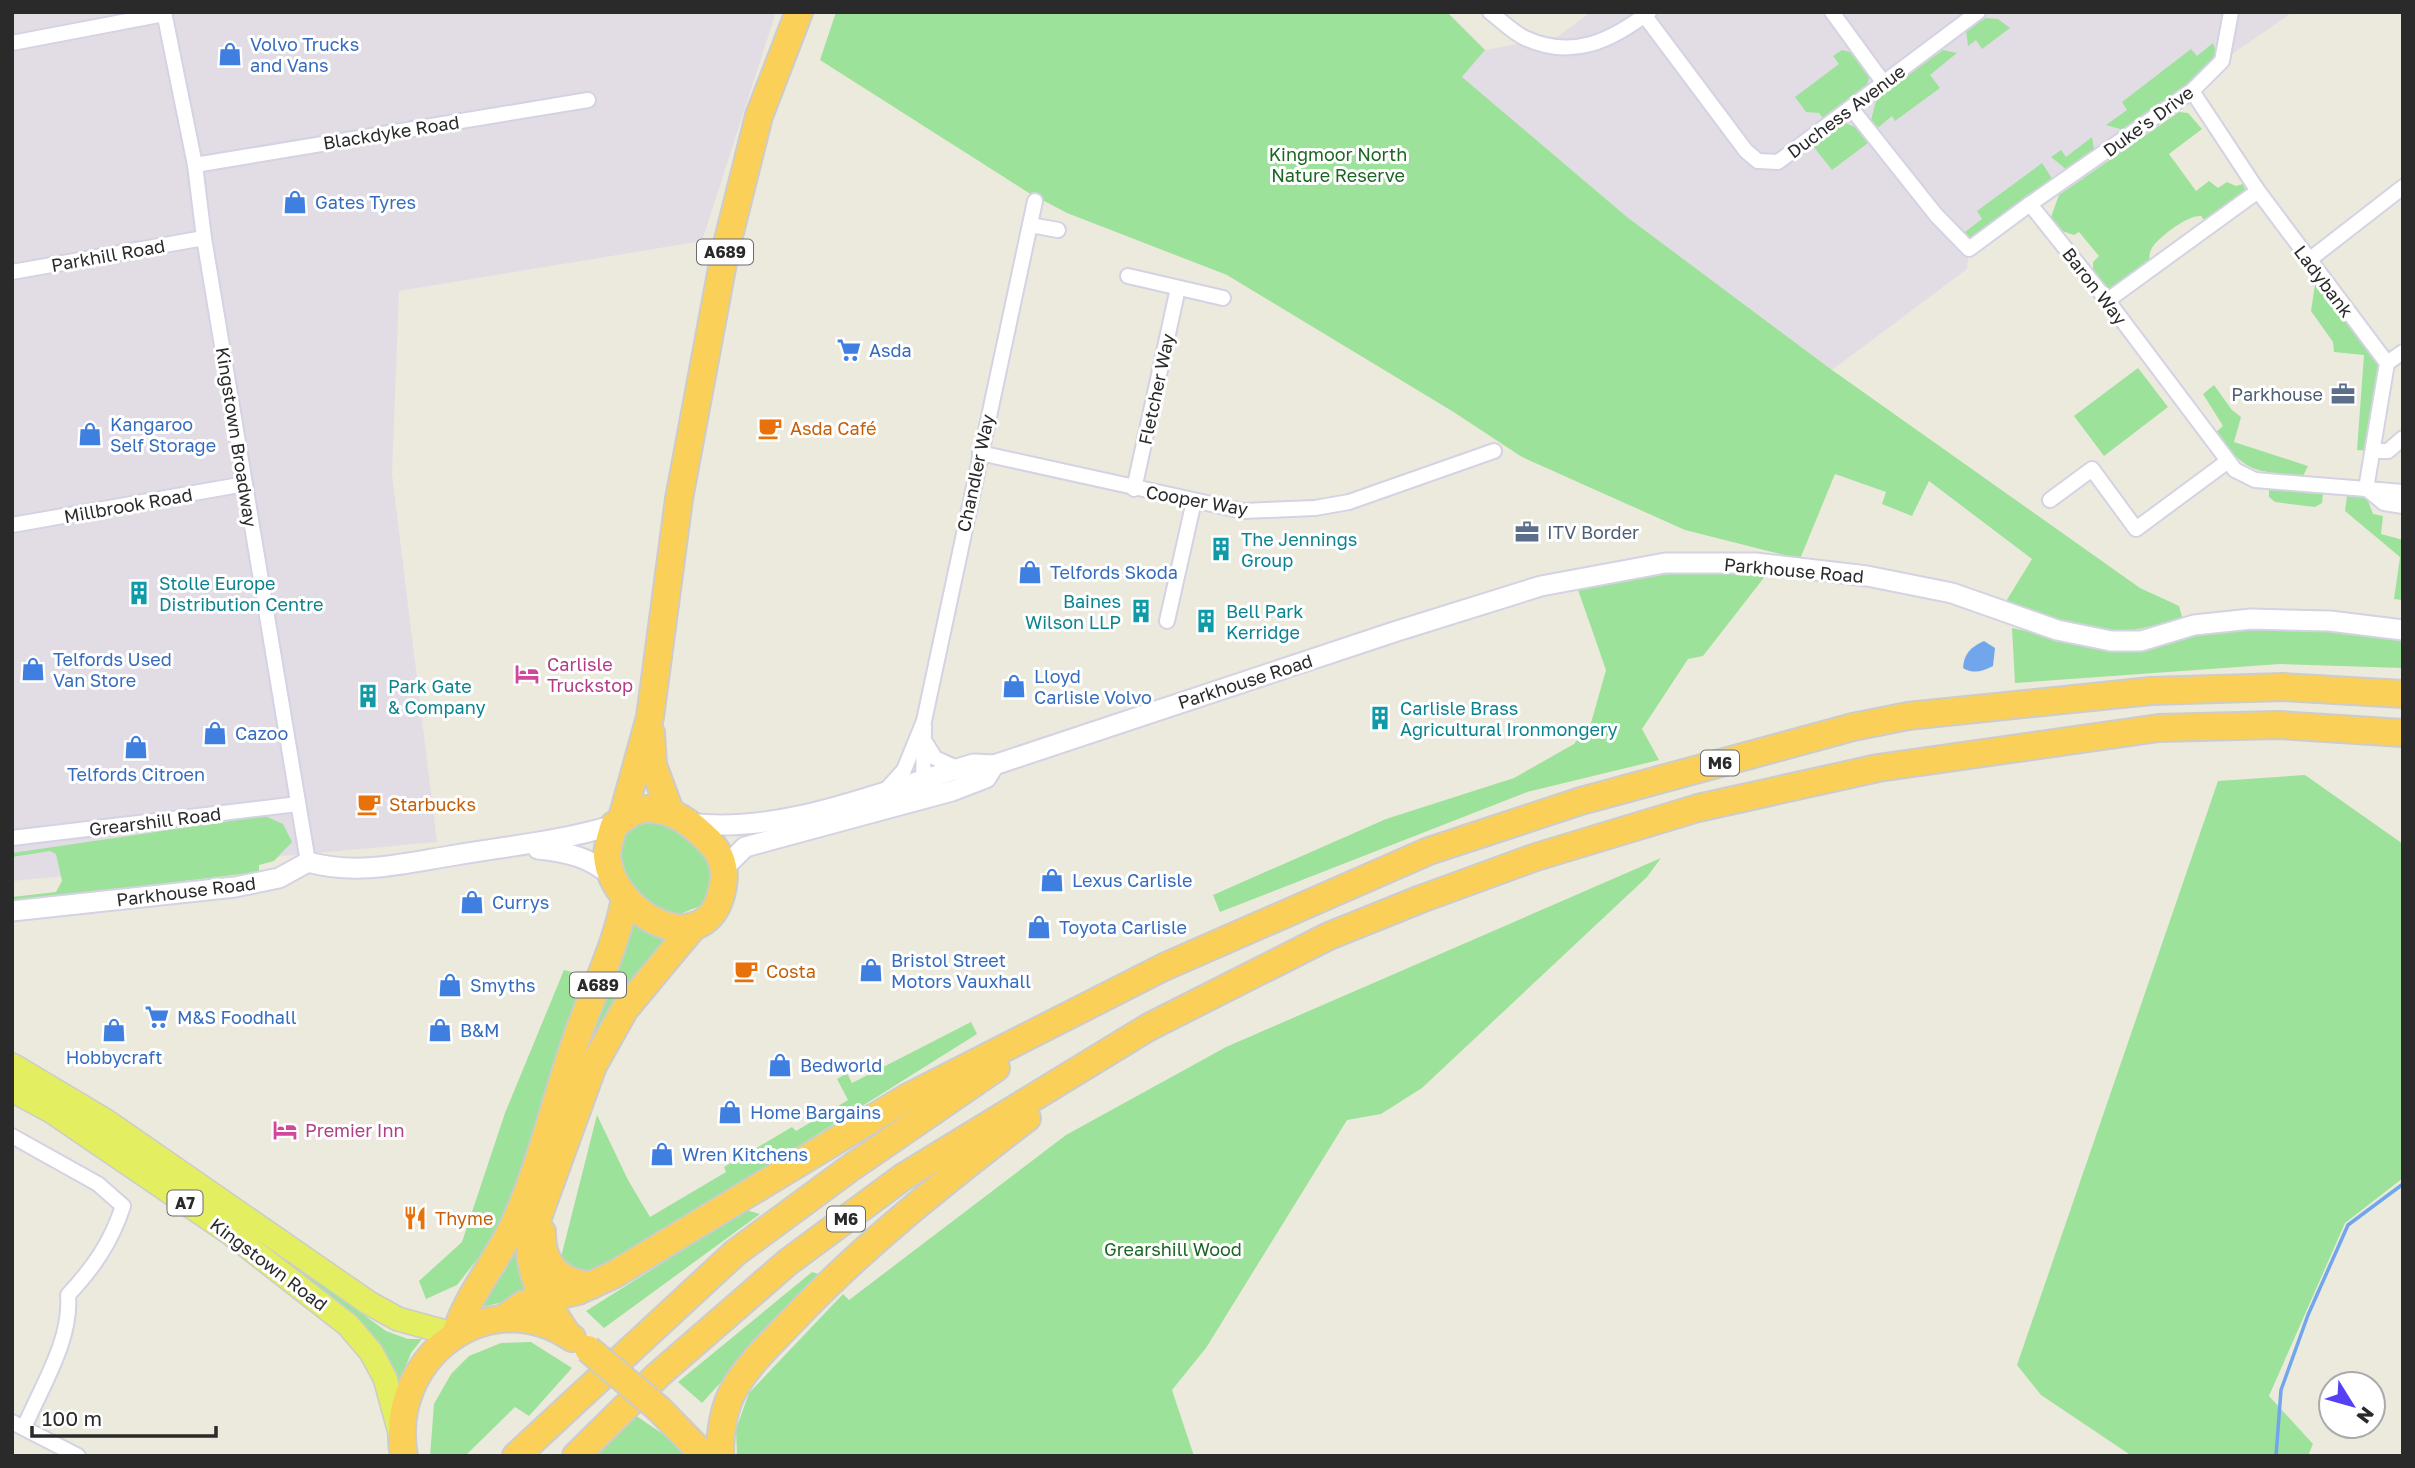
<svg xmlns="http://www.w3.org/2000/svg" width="2415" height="1468" viewBox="0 0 2415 1468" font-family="'Golos Text',sans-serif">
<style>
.industrial{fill:#e2dde5}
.green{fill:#9de29a}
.water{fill:#72a6ec}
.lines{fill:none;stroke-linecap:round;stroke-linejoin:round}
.stream{stroke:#72a6ec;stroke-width:3.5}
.street-casing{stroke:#d4d2e3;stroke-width:18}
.secondary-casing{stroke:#d4d2e3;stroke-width:23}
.primary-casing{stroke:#ccc;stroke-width:26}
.highway-casing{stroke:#ccc;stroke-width:30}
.street{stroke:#fff;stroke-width:14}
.secondary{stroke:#fff;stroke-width:19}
.primary{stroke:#e3ee60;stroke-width:23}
.highway{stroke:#fbd059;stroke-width:26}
.highway-bridge-casing{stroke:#ccc;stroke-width:30;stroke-linecap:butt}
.highway-bridge{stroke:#fbd059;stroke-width:26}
.labels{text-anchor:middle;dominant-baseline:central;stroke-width:6;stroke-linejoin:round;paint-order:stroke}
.shield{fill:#fff;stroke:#6a6a6a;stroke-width:2}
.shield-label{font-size:16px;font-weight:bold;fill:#2a2a2a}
.shop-label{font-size:18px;fill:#366cbe;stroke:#fff;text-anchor:start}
.street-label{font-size:18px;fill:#2a2a2a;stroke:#fff}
.park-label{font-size:18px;fill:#1c6623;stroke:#fff}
.service-label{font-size:18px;fill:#4e5e75;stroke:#fff;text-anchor:end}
.food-label{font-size:18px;fill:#c56008;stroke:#fff;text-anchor:start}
.culture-label{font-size:18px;fill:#0d838f;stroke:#fff;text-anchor:start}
.hotel-label{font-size:18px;fill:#b23c85;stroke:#fff;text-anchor:start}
</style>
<rect width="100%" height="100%" fill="#eceadd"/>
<g class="industrial">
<polygon points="12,12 776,12 702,241 399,291 392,474 437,842 12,881"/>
<polygon points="1591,12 2293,12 2222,61 1969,249 1967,269 1832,370 1627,217 1462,77 1485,50 1557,37"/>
</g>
<g class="green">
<polygon points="836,12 1447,12 1485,50 1462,77 1627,217 1832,370 2140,588 2179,606 2183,620 2118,633 2061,621 2005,603 2032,559 1929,481 1912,516 1882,504 1886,492 1835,474 1800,559 1685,530 1522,457 1452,411 1227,275 1067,213 1029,193 820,60"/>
<polygon points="1986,18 1998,19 2010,28 1982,49 1976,40 1968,46 1966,30"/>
<polygon points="2213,43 2217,55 2196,81 2127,131 2106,125 2127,110 2122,102 2191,49 2197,56"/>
<path d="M1842,50L1850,52L1869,76C1868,96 1840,111 1826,122L1819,113L1806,112L1795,97L1839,64L1833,56Z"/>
<polygon points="1943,50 1957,53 1930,75 1940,88 1895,121 1892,116 1874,131 1870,124 1876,101 1886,91"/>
<path d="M2179,112L2188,113L2202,129L2169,154L2196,191L2209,181L2218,188L2227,182L2236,186L2243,184L2246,191L2207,224L2201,216C2188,215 2162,235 2154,245C2148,252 2149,259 2151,267L2109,291L2093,272V262L2099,256L2079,232L2074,235L2059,230L2051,217L2059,195Z"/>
<polygon points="1845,123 1855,127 1868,143 1832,170 1813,146"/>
<polygon points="2092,137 2094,149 2067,170 2051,157 2061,150 2066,157"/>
<polygon points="2042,163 2053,180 1973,242 1961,235 1982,219 1977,211"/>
<polygon points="2316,278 2382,366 2369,451 2357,450 2364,355 2334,352 2333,342 2311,311"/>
<polygon points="2138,368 2168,407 2104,456 2074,416"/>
<path d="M2214,385L2232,410L2241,417L2234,442L2308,466L2303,476C2251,470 2250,475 2215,433L2223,426L2203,394Z"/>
<polygon points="2274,484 2319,490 2323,494 2322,503 2315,507 2275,502 2269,497 2269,489"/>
<polygon points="2347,496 2367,498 2373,514 2383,516 2381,534 2403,540 2403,600 2394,599 2400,557 2345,511"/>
<polygon points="1697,570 1766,575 1703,656 1688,659 1642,729 1659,760 1527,792 1220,912 1213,895 1386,819 1514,778 1574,744 1591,723 1606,670 1577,587"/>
<polygon points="2267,627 2403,637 2403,668 2280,664 2015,683 2012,628 2104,648 2146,650 2194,632"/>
<polygon points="2305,775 2403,844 2403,1178 2345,1223 2269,1396 2313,1444 2308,1456 2132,1456 2041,1395 2017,1365 2218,781"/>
<polygon points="265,816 283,824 292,842 274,861 259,865 259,872 12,902 12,897 56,892 62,881 56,854 50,851 12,857 12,853"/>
<path d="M641,819L666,821L704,849L713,876L710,892L700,906L675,916C665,911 653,908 645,902C639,898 635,890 632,884C615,858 614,837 641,819Z"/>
<polygon points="1661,858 1647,877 1422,1088 1381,1114 1347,1120 1206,1348 1172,1390 1194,1456 737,1456 736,1429 749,1393 843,1294 849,1300 1066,1135 1226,1047"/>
<polygon points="634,924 666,936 671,941 603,1028 530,1296 473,1309 630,927"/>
<polygon points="564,970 588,976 521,1173 497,1234 457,1285 426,1299 419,1281 462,1242 505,1113"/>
<polygon points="971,1022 977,1034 603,1269 584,1274 560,1261 597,1115 628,1180 650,1217 726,1172 724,1167 792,1127 796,1131 848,1100 837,1079 847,1073 852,1083"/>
<polygon points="746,1210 760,1214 604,1328 586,1311"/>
<polygon points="257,1238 386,1331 408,1339 422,1339 411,1353 397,1387 253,1245"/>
<polygon points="812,1272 819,1274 702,1403 678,1382"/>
<polygon points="531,1342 572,1368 529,1416 515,1407 465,1456 430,1456 434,1404 451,1374 469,1356 501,1343"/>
<polygon points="635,1415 673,1441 685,1456 594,1456"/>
</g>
<path class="water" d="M1984,641L1995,648L1993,666C1982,672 1973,674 1963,668C1964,653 1971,647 1984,641Z"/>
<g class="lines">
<polyline class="stream" points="2276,1456 2281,1390 2308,1315 2348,1225 2403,1184"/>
<g class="street-casing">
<g id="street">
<polyline points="164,12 195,165 204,238 308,862"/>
<path d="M1490,12C1501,20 1513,33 1525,38C1572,60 1611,41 1649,12"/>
<polyline points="1832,12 1883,82"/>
<polyline points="1645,16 1746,151 1758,161 1778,162 1978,12"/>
<polyline points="12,43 164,14"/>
<polyline points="2192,91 2258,191 2387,363 2366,489"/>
<polyline points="1851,108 1936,215 1969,249 2030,204 2113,308 2235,470 2255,480 2403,492"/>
<polyline points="195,165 588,100"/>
<polyline points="2030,204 2192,91 2222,61 2231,12"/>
<polyline points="1030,225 1058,230"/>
<polyline points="2309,260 2403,187"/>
<polyline points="12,272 204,238"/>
<polyline points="1128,276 1223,298"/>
<polyline points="2108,300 2258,191"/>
<polyline points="2387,363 2403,352"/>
<polyline points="2373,451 2388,451 2403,438"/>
<polyline points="980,453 1243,511 1315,508 1349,502 1494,451"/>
<polyline points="1134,489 1178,288"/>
<polyline points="2367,489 2384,503 2403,506"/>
<polyline points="2050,500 2092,469 2136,529 2228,461"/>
<polyline points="12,525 245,484"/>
<polyline points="1167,621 1194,501"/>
<polyline points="925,742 935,758 959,769"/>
<polyline points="886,790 904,770 924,721 1035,201"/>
<polyline points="923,790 924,726"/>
<polyline points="12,838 298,804"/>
<path d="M12,1136L98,1184L123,1206C111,1243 93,1268 68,1295C72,1340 41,1387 24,1428"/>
<polyline points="12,1422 78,1456"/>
</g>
</g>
<g class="secondary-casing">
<g id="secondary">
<path d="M689,823C784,835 884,790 974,764L994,765L1397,631L1541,586L1665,563H1755L1867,576L1952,593L2057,630L2111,641H2141L2194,625L2251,619L2330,621L2403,630"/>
<path d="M538,849C567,852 590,857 612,877"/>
<polyline points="725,867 745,847 952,791 986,778 994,765"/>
<path d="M12,911L235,887L279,878L308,862C358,876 406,863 456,855C509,846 562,841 614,825"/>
</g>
</g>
<g class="primary-casing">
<g id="primary">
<polyline points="12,1065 106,1121 369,1303 398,1319 453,1334"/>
<polyline points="12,1090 51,1111 230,1233 348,1325 371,1352 385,1378 401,1436"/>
</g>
</g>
<g class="highway-casing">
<g id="highway">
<polyline points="651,733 653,765 670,811"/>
<path d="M646,809C673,808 691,823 710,842C722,855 726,868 723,886C709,967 612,916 607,856C607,846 611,835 614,825L634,811Z"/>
<polyline points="622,818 650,717 679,499 725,252 759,116 799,12"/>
<path d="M542,1232C541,1263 559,1284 592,1285"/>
<polyline points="507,1316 524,1304 578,1291 615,1274 908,1097 1164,967 1429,851 1581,801 1853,727 1908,716 2151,691 2283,687 2403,694"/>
<path d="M456,1332C469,1292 499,1259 516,1220C541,1164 555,1101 575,1043C591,994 616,949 625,898"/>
<path d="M568,1335C547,1304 524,1274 532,1234L593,1066L625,1009L694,926"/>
<polyline points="659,1409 705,1456"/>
<path d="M404,1456C386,1360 487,1280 572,1338"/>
<polyline points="516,1456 735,1253 849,1169 996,1068"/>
<polyline points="576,1456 658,1375 788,1262 903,1177 1149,1027 1329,936 1421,899 1536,857 1698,808 1878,768 2159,728 2279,725 2403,733"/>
<path d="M720,1456C720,1433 723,1409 734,1389C749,1363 773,1341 793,1320C864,1245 945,1181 1027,1118"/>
</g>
</g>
<use href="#street" class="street"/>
<use href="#secondary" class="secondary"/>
<use href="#primary" class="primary"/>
<use href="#highway" class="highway"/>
<g class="highway-bridge-casing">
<polyline id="highway-bridge" points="588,1349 659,1409"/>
</g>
<use href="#highway-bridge" class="highway-bridge"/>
</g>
<defs>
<g id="shop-bare" transform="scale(1.89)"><path d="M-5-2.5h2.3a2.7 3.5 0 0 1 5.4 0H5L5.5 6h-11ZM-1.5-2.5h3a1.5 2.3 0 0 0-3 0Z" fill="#3f7fe0" stroke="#fff" stroke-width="2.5" paint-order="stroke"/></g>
<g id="supermarket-bare" transform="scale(1.89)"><path d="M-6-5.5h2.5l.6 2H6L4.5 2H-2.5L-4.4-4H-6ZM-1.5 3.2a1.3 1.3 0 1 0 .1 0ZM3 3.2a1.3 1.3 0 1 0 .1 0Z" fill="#3f7fe0" stroke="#fff" stroke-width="2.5" paint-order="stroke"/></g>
<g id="office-bare" transform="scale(1.89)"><path d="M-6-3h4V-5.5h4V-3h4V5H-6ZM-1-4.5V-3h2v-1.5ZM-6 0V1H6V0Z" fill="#5c6f8a" stroke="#fff" stroke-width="2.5" paint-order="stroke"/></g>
<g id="cafe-bare" transform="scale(1.89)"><path d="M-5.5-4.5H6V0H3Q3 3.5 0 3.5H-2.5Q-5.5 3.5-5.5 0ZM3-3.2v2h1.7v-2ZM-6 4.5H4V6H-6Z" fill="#e8710a" stroke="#fff" stroke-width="2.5" paint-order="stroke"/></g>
<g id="building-bare" transform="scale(1.89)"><path d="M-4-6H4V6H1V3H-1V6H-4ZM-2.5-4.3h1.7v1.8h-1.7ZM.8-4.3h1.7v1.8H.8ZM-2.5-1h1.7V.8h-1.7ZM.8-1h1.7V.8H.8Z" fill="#0f9aa8" stroke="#fff" stroke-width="2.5" paint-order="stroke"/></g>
<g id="hotel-bare" transform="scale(1.89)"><path d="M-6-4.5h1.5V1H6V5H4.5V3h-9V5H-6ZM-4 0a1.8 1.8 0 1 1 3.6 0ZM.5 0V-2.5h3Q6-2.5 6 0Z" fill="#d1479c" stroke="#fff" stroke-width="2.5" paint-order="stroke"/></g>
<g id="restaurant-bare" transform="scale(1.89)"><path d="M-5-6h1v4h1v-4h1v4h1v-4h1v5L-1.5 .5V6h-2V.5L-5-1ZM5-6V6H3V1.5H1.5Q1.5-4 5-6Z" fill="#e8710a" stroke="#fff" stroke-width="2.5" paint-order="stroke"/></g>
</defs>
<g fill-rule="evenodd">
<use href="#shop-bare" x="230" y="54"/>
<use href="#shop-bare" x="295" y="202"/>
<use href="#supermarket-bare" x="849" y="350"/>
<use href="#office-bare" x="2343" y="394"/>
<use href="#cafe-bare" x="770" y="428"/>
<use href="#shop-bare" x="90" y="434"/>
<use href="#office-bare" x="1527" y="532"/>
<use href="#building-bare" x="1221" y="549"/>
<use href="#shop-bare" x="1030" y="572"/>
<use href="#building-bare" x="139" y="593"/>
<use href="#building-bare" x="1141" y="611"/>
<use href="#building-bare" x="1206" y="621"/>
<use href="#shop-bare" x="33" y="669"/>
<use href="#hotel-bare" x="527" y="674"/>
<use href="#shop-bare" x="1014" y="686"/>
<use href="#building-bare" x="368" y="696"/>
<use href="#building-bare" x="1380" y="718"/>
<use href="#shop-bare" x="215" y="733"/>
<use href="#shop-bare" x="136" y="747"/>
<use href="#cafe-bare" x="369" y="804"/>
<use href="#shop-bare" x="1052" y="880"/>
<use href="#shop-bare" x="472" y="902"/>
<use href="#shop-bare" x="1039" y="927"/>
<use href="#shop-bare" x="871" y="970"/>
<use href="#cafe-bare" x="746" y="971"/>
<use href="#shop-bare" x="450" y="985"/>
<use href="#supermarket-bare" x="157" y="1017"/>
<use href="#shop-bare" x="114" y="1030"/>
<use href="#shop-bare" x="440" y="1030"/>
<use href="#shop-bare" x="780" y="1065"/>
<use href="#shop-bare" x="730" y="1112"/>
<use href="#hotel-bare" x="285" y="1130"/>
<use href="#shop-bare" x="662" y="1154"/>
<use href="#restaurant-bare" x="415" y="1218"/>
</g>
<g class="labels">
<g class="shield">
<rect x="697" y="239.5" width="56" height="25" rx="5"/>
<rect x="1701" y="750.5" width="38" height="25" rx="5"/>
<rect x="570" y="972.5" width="56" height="25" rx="5"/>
<rect x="167.5" y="1190.5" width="35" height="25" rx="5"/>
<rect x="827" y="1206.5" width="38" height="25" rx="5"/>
</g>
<g class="shield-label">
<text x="725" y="252">A689</text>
<text x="1720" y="763">M6</text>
<text x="598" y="985">A689</text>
<text x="185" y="1203">A7</text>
<text x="846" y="1219">M6</text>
</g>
<g class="shop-label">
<text x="250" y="44">Volvo Trucks<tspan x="250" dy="21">and Vans</tspan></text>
<text x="315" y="202">Gates Tyres</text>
<text x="869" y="350">Asda</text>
<text x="110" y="424">Kangaroo<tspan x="110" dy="21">Self Storage</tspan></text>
<text x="1050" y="572">Telfords Skoda</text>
<text x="53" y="659">Telfords Used<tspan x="53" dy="21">Van Store</tspan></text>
<text x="1034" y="676">Lloyd<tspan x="1034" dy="21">Carlisle Volvo</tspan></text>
<text x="235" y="733">Cazoo</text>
<text x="136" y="774" text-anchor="middle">Telfords Citroen</text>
<text x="1072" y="880">Lexus Carlisle</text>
<text x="492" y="902">Currys</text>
<text x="1059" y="927">Toyota Carlisle</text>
<text x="891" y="960">Bristol Street<tspan x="891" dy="21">Motors Vauxhall</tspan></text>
<text x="470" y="985">Smyths</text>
<text x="177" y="1017">M&amp;S Foodhall</text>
<text x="460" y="1030">B&amp;M</text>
<text x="114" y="1057" text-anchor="middle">Hobbycraft</text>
<text x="800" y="1065">Bedworld</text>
<text x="750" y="1112">Home Bargains</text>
<text x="682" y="1154">Wren Kitchens</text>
</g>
<g class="street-label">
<text transform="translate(1846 111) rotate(-37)">Duchess Avenue</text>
<text transform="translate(2148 121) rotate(-36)">Duke's Drive</text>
<text transform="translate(391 132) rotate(-9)">Blackdyke Road</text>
<text transform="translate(108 255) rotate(-10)">Parkhill Road</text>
<text transform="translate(2324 281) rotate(53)">Ladybank</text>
<text transform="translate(2095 286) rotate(52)">Baron Way</text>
<text transform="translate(1156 389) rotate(-78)">Fletcher Way</text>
<text transform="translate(237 437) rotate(81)">Kingstown Broadway</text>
<text transform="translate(975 473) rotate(-78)">Chandler Way</text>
<text transform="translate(1197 500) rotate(10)">Cooper Way</text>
<text transform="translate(128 505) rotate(-10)">Millbrook Road</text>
<text transform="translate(1794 570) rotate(5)">Parkhouse Road</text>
<text transform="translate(1245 681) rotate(-18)">Parkhouse Road</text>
<text transform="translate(155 821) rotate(-7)">Grearshill Road</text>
<text transform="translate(186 891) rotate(-7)">Parkhouse Road</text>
<text transform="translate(269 1264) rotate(37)">Kingstown Road</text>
</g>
<g class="park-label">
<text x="1338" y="154">Kingmoor North<tspan x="1338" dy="21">Nature Reserve</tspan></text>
<text x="1173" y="1249">Grearshill Wood</text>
</g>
<g class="service-label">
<text x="2323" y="394">Parkhouse</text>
<text x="1547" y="532" text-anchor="start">ITV Border</text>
</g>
<g class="food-label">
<text x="790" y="428">Asda Café</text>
<text x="389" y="804">Starbucks</text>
<text x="766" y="971">Costa</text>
<text x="435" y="1218">Thyme</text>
</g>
<g class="culture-label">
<text x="1241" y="539">The Jennings<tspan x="1241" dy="21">Group</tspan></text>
<text x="159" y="583">Stolle Europe<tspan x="159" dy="21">Distribution Centre</tspan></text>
<text x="1121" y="601" text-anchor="end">Baines<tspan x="1121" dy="21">Wilson LLP</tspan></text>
<text x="1226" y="611">Bell Park<tspan x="1226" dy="21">Kerridge</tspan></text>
<text x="388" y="686">Park Gate<tspan x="388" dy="21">&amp; Company</tspan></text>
<text x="1400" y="708">Carlisle Brass<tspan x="1400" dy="21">Agricultural Ironmongery</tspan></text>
</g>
<g class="hotel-label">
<text x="547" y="664">Carlisle<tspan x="547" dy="21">Truckstop</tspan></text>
<text x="305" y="1130">Premier Inn</text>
</g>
</g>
<rect width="2415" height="1468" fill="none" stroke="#2a2a2a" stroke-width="28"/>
<g transform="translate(2352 1405) rotate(127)"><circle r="33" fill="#ffffff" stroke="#aaaaaa" stroke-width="2"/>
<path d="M0-5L12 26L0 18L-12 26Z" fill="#5640f6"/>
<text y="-10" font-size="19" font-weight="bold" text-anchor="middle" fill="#2a2a2a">N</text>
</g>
<path d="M32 1426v10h184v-10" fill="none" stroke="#2a2a2a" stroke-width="3.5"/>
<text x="42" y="1426" font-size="21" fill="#2a2a2a" stroke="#ffffff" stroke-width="5" paint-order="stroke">100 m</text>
</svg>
